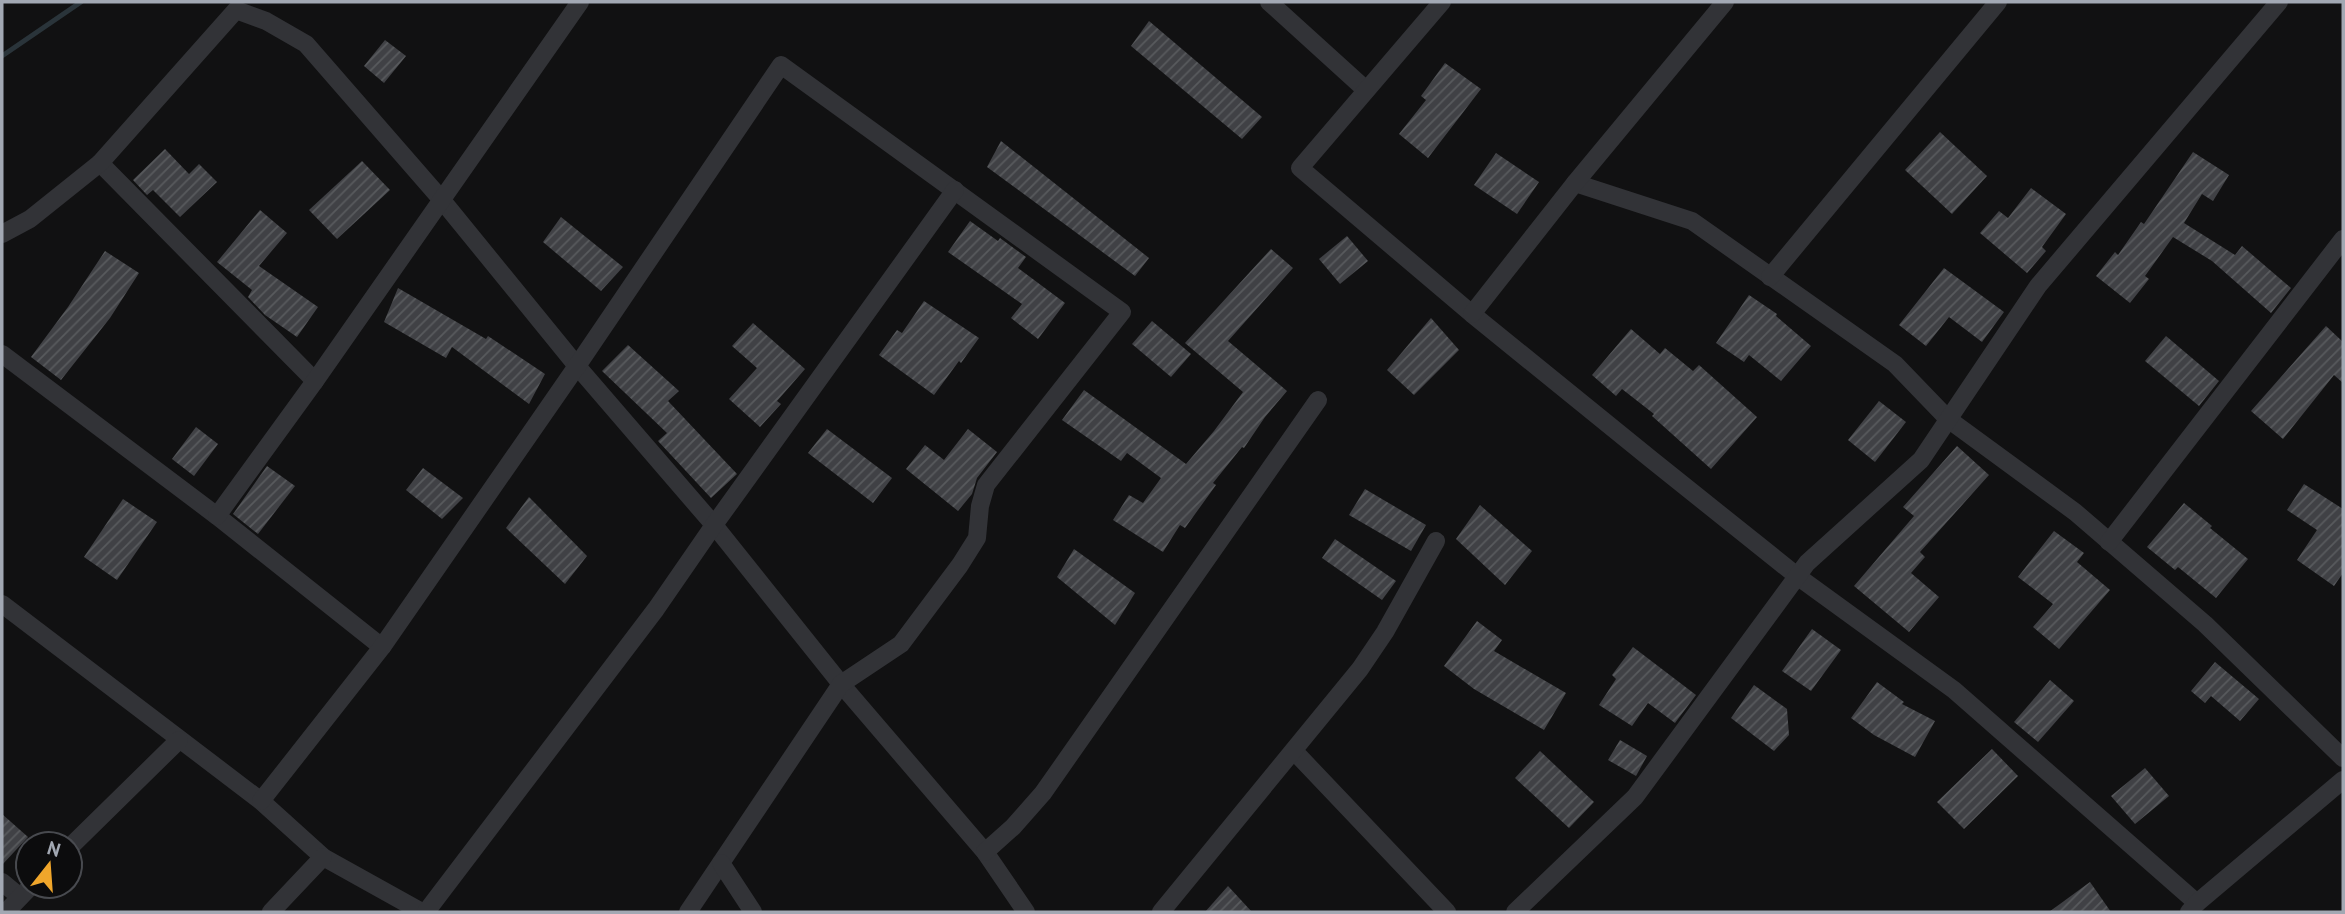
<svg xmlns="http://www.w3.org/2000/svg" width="2345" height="914" viewBox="0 0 2345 914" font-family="'PT Sans',sans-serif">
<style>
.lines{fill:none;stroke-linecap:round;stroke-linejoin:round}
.stream{stroke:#2a343a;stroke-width:5}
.building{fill:url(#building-hatch)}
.minor{stroke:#323337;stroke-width:18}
</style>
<defs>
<pattern id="building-hatch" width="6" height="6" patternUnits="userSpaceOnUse" patternTransform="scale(1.75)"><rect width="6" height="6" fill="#404145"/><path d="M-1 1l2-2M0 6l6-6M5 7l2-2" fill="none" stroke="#585a5d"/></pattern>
</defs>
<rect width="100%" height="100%" fill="#111112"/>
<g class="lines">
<polyline class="stream" points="2,56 81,2"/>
</g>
<g class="building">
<polygon points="1149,21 1262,117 1242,139 1131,46"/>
<polygon points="385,40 406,56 384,83 364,66"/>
<polygon points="1445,63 1481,89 1428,158 1399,134 1426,100 1421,96"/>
<polygon points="1940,132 1987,176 1952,214 1905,170"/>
<polygon points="1001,141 1149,258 1135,276 987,167"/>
<polygon points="165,149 189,174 199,164 217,182 180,217 153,190 147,195 133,180"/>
<polygon points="2193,152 2229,175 2213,201 2202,194 2184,223 2235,255 2242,246 2291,288 2271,313 2212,261 2173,237 2145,276 2149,279 2130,303 2096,276 2115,252 2118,255 2141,222 2144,224"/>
<polygon points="1496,153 1539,182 1517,214 1474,185"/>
<polygon points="362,161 390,190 337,239 309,210"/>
<polygon points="2031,188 2066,214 2042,247 2046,251 2027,273 1980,233 1999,211 2008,218"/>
<polygon points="260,210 287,233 259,266 318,307 297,337 265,315 248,297 252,290 217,262"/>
<polygon points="561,217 623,267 601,291 543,242"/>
<polygon points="970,221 998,241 1000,238 1026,257 1018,268 1065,303 1038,339 1011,318 1022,304 948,252"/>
<polygon points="1347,236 1368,261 1340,284 1319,259"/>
<polygon points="1271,249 1293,268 1228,341 1287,391 1265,417 1244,448 1242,447 1213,483 1216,485 1185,528 1180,525 1163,552 1113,520 1129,495 1143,503 1161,478 1127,453 1121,461 1062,420 1084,390 1186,464 1214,431 1243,392 1185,343"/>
<polygon points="105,251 139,273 110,318 61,380 31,357 68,307"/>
<polygon points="1944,268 2004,312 1982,342 1949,317 1926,346 1899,325"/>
<polygon points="398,288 486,339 488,336 545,374 529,404 452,347 446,358 384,322"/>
<polygon points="1749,295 1777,314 1776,316 1811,346 1781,381 1749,355 1744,362 1716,343"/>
<polygon points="924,301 979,338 961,363 959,361 934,395 879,355 897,330 902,333"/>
<polygon points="1431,318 1459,350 1414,395 1387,370"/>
<polygon points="1152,321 1191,354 1171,377 1132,344"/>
<polygon points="753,323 805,369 777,401 781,404 760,427 729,399 757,368 732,346"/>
<polygon points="2326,326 2343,342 2343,383 2334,375 2283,439 2251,411"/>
<polygon points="1631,329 1660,354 1665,348 1693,371 1699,365 1757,417 1711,469 1652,416 1654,414 1622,389 1616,396 1592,375"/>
<polygon points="2166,336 2219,381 2199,406 2145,361"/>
<polygon points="628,345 679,391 668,401 737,474 711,498 658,441 667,433 602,371"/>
<polygon points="1879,401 1906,422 1875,462 1848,440"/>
<polygon points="196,427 218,444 194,476 172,459"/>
<polygon points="827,429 892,478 873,503 808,453"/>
<polygon points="968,429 997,452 977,478 972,494 958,511 906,469 925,445 944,460"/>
<polygon points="1957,446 1989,475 1920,552 1925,557 1911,573 1939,597 1909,632 1854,586 1914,516 1903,507"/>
<polygon points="267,466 295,486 258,534 233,514"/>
<polygon points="423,468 463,498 442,519 406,490"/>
<polygon points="2304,484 2343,509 2343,573 2334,586 2297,560 2317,530 2287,510"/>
<polygon points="1365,489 1426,525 1411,551 1349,515"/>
<polygon points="529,497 587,556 565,584 506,528"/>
<polygon points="123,499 157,522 117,580 84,557"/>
<polygon points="2184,503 2212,526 2210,528 2248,559 2216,598 2178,567 2175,570 2147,547"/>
<polygon points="1480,505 1532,551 1505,585 1456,539"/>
<polygon points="2054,531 2084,553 2077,562 2110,590 2059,649 2033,627 2053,604 2018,577"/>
<polygon points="1335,539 1396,581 1382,600 1322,558"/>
<polygon points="1074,549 1135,593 1115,625 1057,577"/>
<polygon points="1477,621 1502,640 1494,651 1566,693 1544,730 1474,689 1444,666"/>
<polygon points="1812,629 1841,650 1811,691 1782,671"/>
<polygon points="1633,647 1696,695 1675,723 1648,703 1632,726 1599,705 1616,679 1612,675"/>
<polygon points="2215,662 2259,699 2240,721 2211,696 2205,703 2191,691"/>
<polygon points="2050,680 2074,701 2038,742 2014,722"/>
<polygon points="1877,682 1904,702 1902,704 1935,721 1915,757 1874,735 1851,718"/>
<polygon points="1754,685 1787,709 1789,735 1774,751 1731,718"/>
<polygon points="1620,740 1647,756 1636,776 1608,760"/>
<polygon points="1992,749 2018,776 1964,829 1937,802"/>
<polygon points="1540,751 1594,802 1569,828 1515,778"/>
<polygon points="2145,768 2169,796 2135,824 2111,796"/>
<polygon points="2,814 28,837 2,865"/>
<polygon points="2090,882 2111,912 2049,912"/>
<polygon points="1228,886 1252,912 1205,912"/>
</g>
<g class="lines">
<g class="minor">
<polyline points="1269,2 1366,90"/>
<polyline points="1442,2 1300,168 1472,314 1652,460 1797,576 1954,690 2197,903"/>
<polyline points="100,163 315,381"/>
<polyline points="1575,183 1692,221 1895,364 1948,419 2075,512 2205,624 2343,758"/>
<polyline points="2,234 30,219 100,163 236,10 266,21 306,44 441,199 577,366 714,525 841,684 985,852 1026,912"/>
<polyline points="1770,277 1998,2"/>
<polyline points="1472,314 1575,183 1725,2"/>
<polyline points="2,354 217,516 382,647"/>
<polyline points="217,516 315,381 580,2"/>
<polyline points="2109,542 2343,239"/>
<polyline points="2,604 261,801 323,857 422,912"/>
<polyline points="1294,751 1447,912"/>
<polyline points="261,801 382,647 577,366 781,65 1122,312 986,485 980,506 977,538 960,565 901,644 841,684 688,912"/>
<polyline points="70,847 179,740"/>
<polyline points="985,852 1013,827 1043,793 1318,400"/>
<polyline points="721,863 753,912"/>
<polyline points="2,882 20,897"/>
<polyline points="6,912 31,886"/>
<polyline points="271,912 323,857"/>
<polyline points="426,912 656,609 714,525 955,190"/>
<polyline points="1161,912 1360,669 1385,632 1436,541"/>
<polyline points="1515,912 1635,797 1807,563 1921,460 2038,286 2279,2"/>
<polyline points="2189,912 2197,903 2343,780"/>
</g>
</g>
<rect width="2345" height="914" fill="none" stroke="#a2a8b3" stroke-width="7"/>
<g transform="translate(49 865) rotate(17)"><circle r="33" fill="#0c0c0d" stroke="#484a4f" stroke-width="2"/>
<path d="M0-5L12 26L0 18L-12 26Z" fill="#f0a62b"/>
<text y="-10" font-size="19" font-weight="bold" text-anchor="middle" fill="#a2a8b3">N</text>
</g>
</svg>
